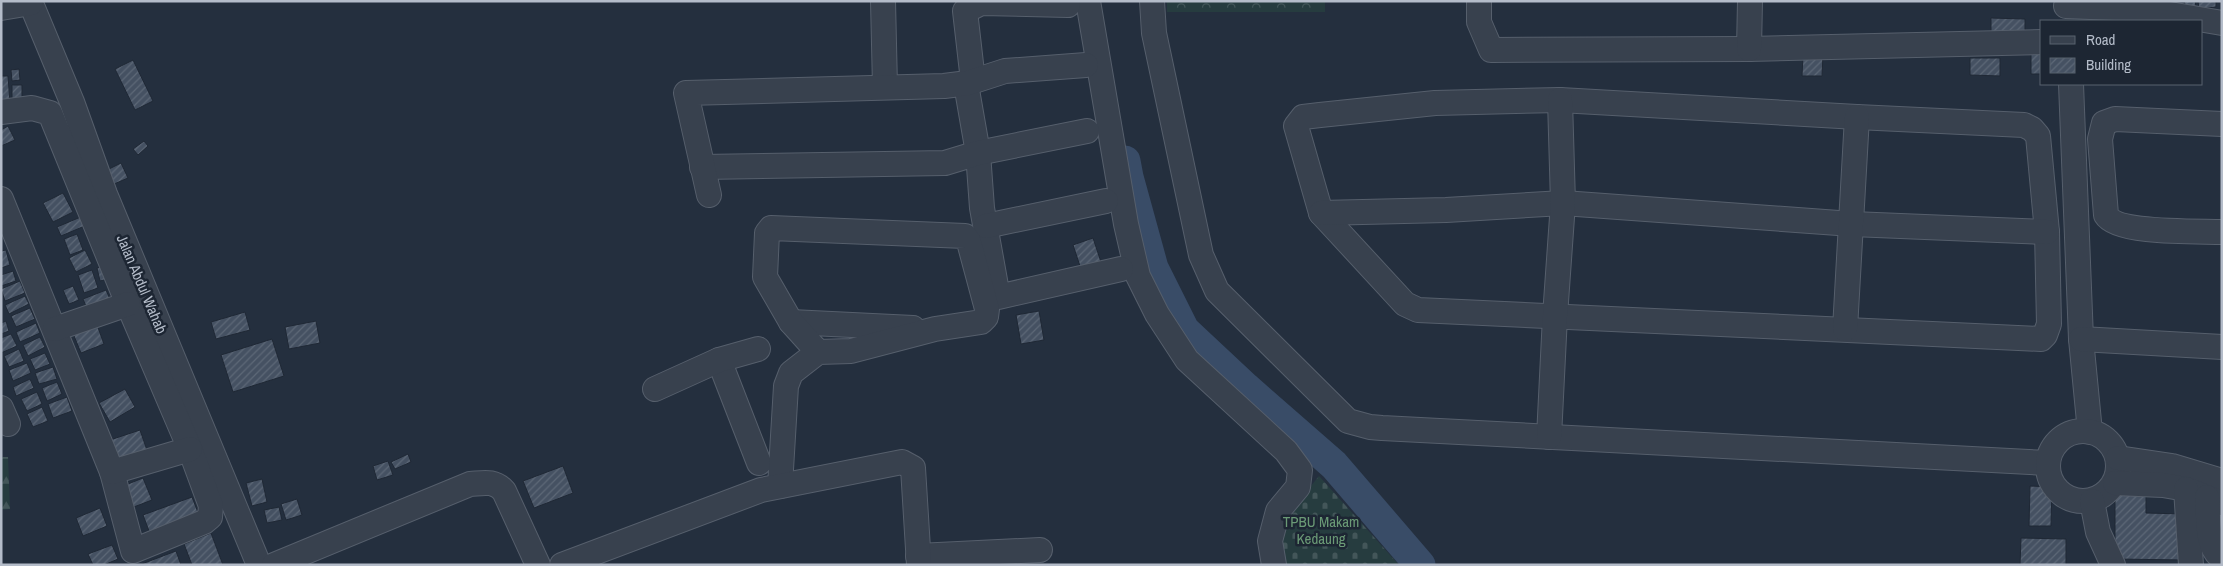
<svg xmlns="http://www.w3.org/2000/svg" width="2223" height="566" viewBox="0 0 2223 566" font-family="'Archivo Narrow',sans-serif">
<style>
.forest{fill:url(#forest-firs)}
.cemetery{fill:url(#cemetery-stones)}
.park{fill:url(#park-crowns)}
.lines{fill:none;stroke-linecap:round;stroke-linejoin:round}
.river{stroke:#394c67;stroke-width:31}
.building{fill:url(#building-hatch);stroke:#1f2835}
.minor-casing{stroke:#565f6c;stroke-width:26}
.minor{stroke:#38414e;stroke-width:24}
.labels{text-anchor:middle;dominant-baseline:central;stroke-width:5;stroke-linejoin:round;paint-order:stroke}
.street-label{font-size:15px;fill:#b4bcc9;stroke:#1d2633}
.park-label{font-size:15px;fill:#6b9a76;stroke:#1d2633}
</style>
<defs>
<pattern id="forest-firs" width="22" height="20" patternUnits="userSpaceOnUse" patternTransform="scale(1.25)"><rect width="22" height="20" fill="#263c3f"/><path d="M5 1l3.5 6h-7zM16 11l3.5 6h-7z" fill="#435659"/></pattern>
<pattern id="cemetery-stones" width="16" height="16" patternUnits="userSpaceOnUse" patternTransform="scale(1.25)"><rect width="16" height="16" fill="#263c3f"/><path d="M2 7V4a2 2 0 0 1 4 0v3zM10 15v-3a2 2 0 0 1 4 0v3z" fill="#435659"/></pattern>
<pattern id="park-crowns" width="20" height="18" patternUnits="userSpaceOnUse" patternTransform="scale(1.25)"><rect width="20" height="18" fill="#263c3f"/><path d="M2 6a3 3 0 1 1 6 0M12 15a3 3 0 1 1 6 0" fill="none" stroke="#435659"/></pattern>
<pattern id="building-hatch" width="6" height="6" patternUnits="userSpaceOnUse" patternTransform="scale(1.25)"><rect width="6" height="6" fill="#455162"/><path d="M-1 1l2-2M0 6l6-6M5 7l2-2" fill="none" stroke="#5d6877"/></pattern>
</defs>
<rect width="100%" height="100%" fill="#242f3e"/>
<polygon class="forest" points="1,457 8,457 10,509 1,510"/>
<polygon class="cemetery" points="1319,476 1399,565 1280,565 1279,538 1286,517"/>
<rect class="park" x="1167" y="1" width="158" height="11"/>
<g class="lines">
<polyline class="river" points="1125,161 1128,177 1153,268 1184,330 1246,388 1334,465 1420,565"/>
</g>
<g class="building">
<polygon points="2184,1 2195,1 2196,7 2186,9"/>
<polygon points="2198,1 2216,1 2216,7 2199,9"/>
<polygon points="1991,18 2025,19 2025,40 1991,40"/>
<polygon points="2031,53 2042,54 2042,74 2031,74"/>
<polygon points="1803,55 1823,55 1822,76 1802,76"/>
<polygon points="1970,58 2000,58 2000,76 1970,75"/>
<polygon points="133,60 153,101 135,110 115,69"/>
<polygon points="19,69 20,80 12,81 11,70"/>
<polygon points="1,76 8,76 10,103 1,103"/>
<polygon points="12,85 22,85 22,98 12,99"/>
<polygon points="8,126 15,140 1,146 1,130"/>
<polygon points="144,141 148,146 138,155 133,149"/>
<polygon points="121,163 128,178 114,184 107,170"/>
<polygon points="63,193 73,212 53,222 43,203"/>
<polygon points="83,216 87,225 61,236 57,227"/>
<polygon points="77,234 83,250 70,255 64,239"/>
<polygon points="1093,238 1103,268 1083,275 1073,245"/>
<polygon points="6,250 10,265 1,268 1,251"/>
<polygon points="85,250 92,264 76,272 69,258"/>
<polygon points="105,266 108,279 100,281 97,268"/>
<polygon points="92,270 98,288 84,293 78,275"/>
<polygon points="13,271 16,281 1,286 1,275"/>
<polygon points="20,281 25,293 5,301 1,289"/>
<polygon points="73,286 79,300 69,304 63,290"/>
<polygon points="106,290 113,306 90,316 83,299"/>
<polygon points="25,296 29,304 9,314 5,305"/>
<polygon points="30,308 35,319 16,327 11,316"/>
<polygon points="1039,311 1044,340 1021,344 1016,315"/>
<polygon points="245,312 250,330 216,339 211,322"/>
<polygon points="6,321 9,331 1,334 1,323"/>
<polygon points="316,321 320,343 289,349 285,327"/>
<polygon points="96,322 104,344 81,353 72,331"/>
<polygon points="36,323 40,333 20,342 16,332"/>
<polygon points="11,334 17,346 1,353 1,338"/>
<polygon points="40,337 45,347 28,356 23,345"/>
<polygon points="272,339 284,376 233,392 221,355"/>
<polygon points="19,349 24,361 9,367 4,356"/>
<polygon points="45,353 50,364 35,370 30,359"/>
<polygon points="27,363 31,373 13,381 9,370"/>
<polygon points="53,367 57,379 39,384 35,373"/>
<polygon points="30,379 34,388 16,396 13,387"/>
<polygon points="57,382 62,394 47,401 42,388"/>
<polygon points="125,389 135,407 110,422 99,403"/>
<polygon points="37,392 42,404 27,411 21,399"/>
<polygon points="67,397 72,411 53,418 48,404"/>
<polygon points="42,407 48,421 33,427 27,414"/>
<polygon points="140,430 149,456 120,466 110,440"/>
<polygon points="408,454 411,462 395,469 391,462"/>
<polygon points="388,461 393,475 377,480 373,466"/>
<polygon points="563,466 573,493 534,508 523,481"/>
<polygon points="143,478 152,500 126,510 118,488"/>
<polygon points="262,479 267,502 252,506 246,483"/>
<polygon points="2030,486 2052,487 2051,526 2029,526"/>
<polygon points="2115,492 2146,492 2146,513 2185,514 2184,560 2115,559"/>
<polygon points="192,497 201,520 152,539 143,515"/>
<polygon points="297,499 302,515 286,520 281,504"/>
<polygon points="279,507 282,520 267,523 264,510"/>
<polygon points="100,508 107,526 83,536 76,518"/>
<polygon points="211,533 223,565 192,565 184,544"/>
<polygon points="2021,538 2066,539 2066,565 2020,565"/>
<polygon points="112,545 118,559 104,565 93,565 88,554"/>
<polygon points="176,551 181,565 139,565"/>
</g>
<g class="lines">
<g class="minor-casing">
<g id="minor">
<polyline points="30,1 72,102 105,194 259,565"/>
<polyline points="883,1 885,87"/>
<polyline points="1088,1 1126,224 1138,276 1157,314 1187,360 1286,451 1300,470 1298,487 1278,511 1270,541 1274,565"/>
<polyline points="1152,1 1154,33 1201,255 1217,291 1348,421 1370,427 1382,428 2048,463"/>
<polyline points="1479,1 1479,22 1491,50 1749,49 2042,42"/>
<polyline points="2066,6 2140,9 2222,23"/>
<polyline points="1,8 31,3"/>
<polyline points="1749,49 1750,1"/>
<polyline points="973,81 965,11 981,3 1068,5"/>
<polyline points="966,84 978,153 982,208 998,297 1121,269"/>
<polyline points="2071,84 2081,339 2090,432"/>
<polygon points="1560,100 1857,117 2024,125 2032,129 2038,136 2047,232 2049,324 2045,335 2041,339 1418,310 1405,304 1321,213 1296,126 1303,117 1320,115 1435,103"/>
<polyline points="1,112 32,108 50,113 128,304 190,449 211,506 210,517 204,522 133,551 112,472"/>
<path d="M2222,124L2115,119L2104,123L2100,139L2106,215C2117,234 2198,231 2222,232"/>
<polyline points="702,167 945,163 978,153 1087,131"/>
<polyline points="709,195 686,93 944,86 968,83 1005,71 1086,65"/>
<polyline points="1,199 112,472 190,449"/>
<polyline points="1321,213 1446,210 1563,203 1852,224 2047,232"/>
<polyline points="986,226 1106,201"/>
<polyline points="791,322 913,328"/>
<polyline points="55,329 128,304"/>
<polyline points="1845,329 1857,117"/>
<polyline points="2081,339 2222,347"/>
<polyline points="719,360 759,463"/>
<polyline points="655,389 719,360 758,349"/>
<polyline points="1,408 8,424"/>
<circle cx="2083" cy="466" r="35"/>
<polyline points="1549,437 1555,316 1563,203 1560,100"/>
<polyline points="2118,458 2172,466 2222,481"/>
<polyline points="2115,483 2163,485 2186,489 2222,503"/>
<polyline points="780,486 786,386 791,373 818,352 851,351 935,329 981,322 986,317 987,309 969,242 965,236 771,228 767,233 765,277 791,322 818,352"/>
<polyline points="2186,489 2191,565"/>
<path d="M2207,497C2209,515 2205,547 2222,558"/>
<polyline points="2092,501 2098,532 2113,565"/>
<polyline points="918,556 1040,550"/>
<path d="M274,565L470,484C484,483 494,480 504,491L538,565"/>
<polyline points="562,565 761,490 902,462 913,468 919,565"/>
</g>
</g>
<use href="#minor" class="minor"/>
</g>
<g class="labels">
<g class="street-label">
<text transform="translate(142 284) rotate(67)">Jalan Abdul Wahab</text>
</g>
<g class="park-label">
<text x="1321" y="521">TPBU Makam<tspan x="1321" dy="17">Kedaung</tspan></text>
</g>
</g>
<rect width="2223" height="566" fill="none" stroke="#b4bcc9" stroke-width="5"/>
<rect x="2040" y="20" width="162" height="65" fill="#1d2633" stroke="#59626f"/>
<rect x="2050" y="36" width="25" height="8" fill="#38414e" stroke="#59626f"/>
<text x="2086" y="45" font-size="15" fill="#b4bcc9">Road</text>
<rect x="2050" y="58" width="25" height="15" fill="url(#building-hatch)" stroke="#59626f"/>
<text x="2086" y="70" font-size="15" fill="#b4bcc9">Building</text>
</svg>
